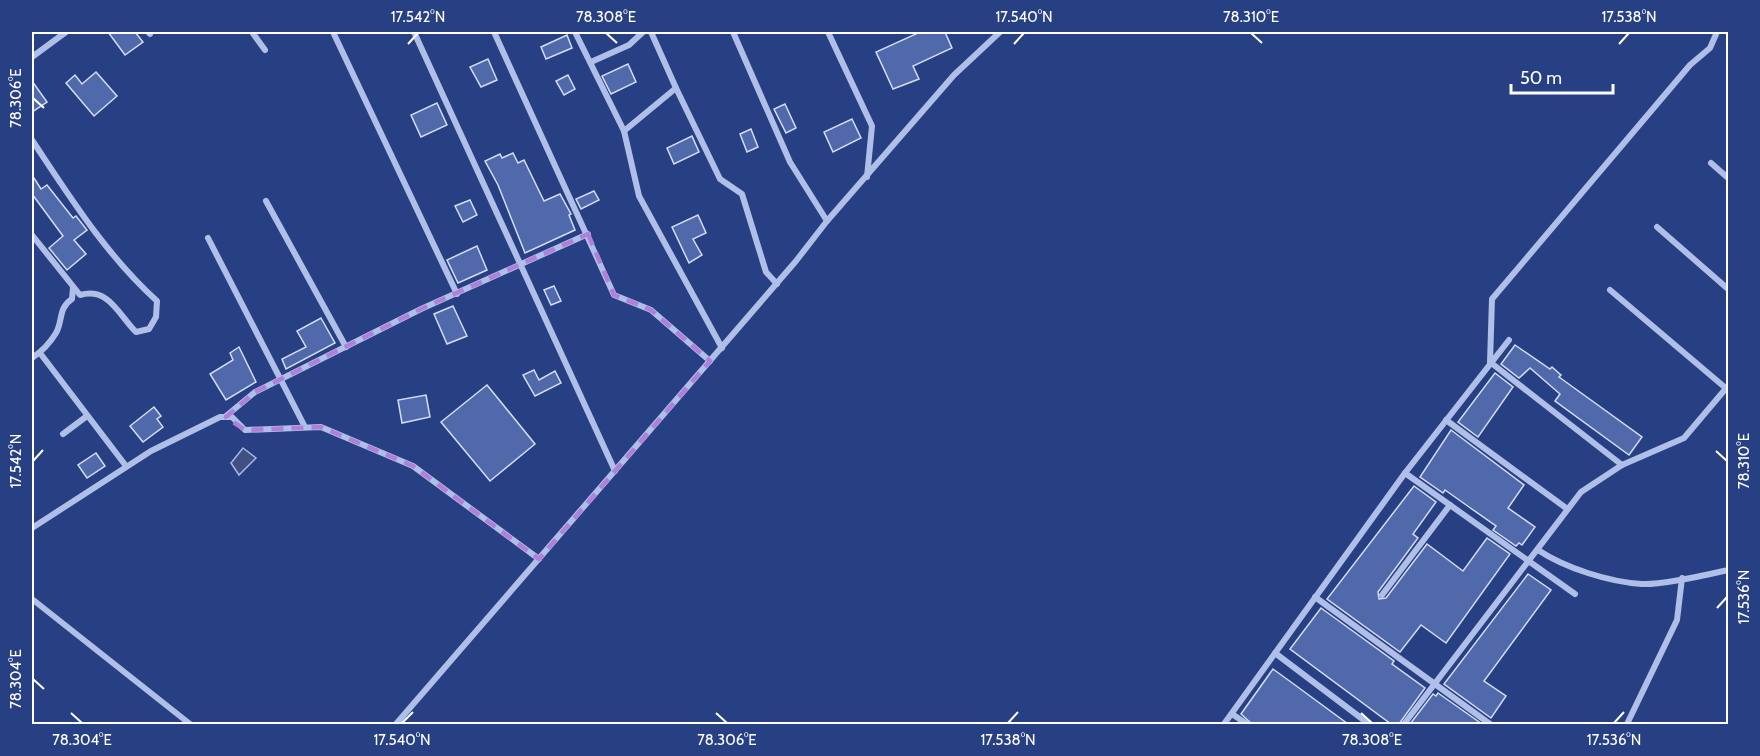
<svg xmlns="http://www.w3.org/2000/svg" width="1760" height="756" viewBox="0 0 1760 756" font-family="Cabin,sans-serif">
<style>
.water{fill:#3f5082;stroke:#a5b8e7;stroke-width:1.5}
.building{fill:#5069ab;stroke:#d4ddf5;stroke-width:1.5}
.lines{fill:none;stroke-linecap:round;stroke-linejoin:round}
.minor{stroke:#b0bfe7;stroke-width:6}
.marked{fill:none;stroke:#b080d9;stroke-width:4.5;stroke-dasharray:12 8;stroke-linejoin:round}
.ticks{fill:none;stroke:#fff;stroke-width:2}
.neatline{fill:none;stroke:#fff;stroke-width:2}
.ticks-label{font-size:15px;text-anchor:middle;fill:#fff}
</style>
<rect width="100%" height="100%" fill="#273f83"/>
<polygon class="water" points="243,448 256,458 239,475 231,463"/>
<g class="building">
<polygon points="108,32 135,32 143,42 125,55"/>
<polygon points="915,32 945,32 952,48 913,66 919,79 893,89 876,52 916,34"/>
<polygon points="567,35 572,48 546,59 541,47"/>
<polygon points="488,59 497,80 481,87 470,67"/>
<polygon points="628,64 636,82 611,94 602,76"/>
<polygon points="96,72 117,96 94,116 66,83 75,75 82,84"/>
<polygon points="568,75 575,89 564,95 556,81"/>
<polygon points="32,81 47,102 32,112"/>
<polygon points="437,103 447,125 421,137 411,115"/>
<polygon points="785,104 796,128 786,133 774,109"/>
<polygon points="852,119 861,138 833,152 824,132"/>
<polygon points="751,129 758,147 747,152 740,134"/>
<polygon points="692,136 699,152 674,164 667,148"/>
<polygon points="513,153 518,163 524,160 544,201 560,194 571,214 569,215 575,230 525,253 498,185 485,161 500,154 502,158"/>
<polygon points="32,175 41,189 47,185 73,218 76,216 87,230 74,240 86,254 67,270 49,248 63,236 32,194"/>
<polygon points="594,191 599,200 581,209 576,199"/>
<polygon points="470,200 477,215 463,222 455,206"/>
<polygon points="698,215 706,233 693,239 702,255 689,263 672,227"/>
<polygon points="477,246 487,270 458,283 447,260"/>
<polygon points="554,286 561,301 551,305 544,290"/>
<polygon points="453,306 467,336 447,344 434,314"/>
<polygon points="321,318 335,343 286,369 282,359 306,347 297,331"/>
<polygon points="1515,345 1550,369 1552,367 1561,375 1559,377 1642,437 1629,455 1555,401 1560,394 1530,368 1519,378 1501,364"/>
<polygon points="239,347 256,382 226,400 210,374 233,360 230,353"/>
<polygon points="534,370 539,380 555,371 561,383 535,396 523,375"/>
<polygon points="1495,373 1513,387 1478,437 1458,422"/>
<polygon points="487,385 535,444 490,481 441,422"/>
<polygon points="426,395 430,417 402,423 398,400"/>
<polygon points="154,407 161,416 157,419 163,427 143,442 130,426"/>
<polygon points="1451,430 1524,485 1508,508 1535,527 1522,545 1519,543 1516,546 1493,530 1496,526 1469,507 1445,490 1443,493 1420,477"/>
<polygon points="96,453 105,466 87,478 78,465"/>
<polygon points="1414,486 1436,502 1413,534 1418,538 1378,592 1379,599 1386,598 1427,544 1463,571 1487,538 1510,554 1446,643 1421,625 1400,652 1327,599"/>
<polygon points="1528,574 1551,590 1484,681 1506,696 1491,718 1444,684"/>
<polygon points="1321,608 1394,661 1392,664 1425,688 1399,724 1391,724 1290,649"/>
<polygon points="1273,669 1295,685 1348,724 1252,724 1241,714"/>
<polygon points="1438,693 1482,724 1410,724 1433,694 1436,696"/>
</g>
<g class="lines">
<g class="minor">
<polyline points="148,32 150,34"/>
<polyline points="252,32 265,50"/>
<polyline points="333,32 457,294"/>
<polyline points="414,32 615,471"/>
<polyline points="494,32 614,295 651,310 710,361"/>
<polyline points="575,32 624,131 639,196 722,348"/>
<polyline points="733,32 790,162 827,221"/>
<polyline points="828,32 872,126 867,177"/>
<polyline points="32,57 66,32"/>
<polyline points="591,62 629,45 643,32"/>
<polyline points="676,88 720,179 742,194 766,272 777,284"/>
<polyline points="624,131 676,88 651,32"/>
<path d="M32,140C70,197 106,255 157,301L156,317L149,329L136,332C118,314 109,287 80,295L32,235"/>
<polyline points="1711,163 1728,178"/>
<polyline points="266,201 346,347"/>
<polyline points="1657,227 1728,289"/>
<polyline points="208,238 305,427"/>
<polyline points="1610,290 1728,390"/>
<polyline points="40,353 126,466"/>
<path d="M32,358C41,352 50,343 56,333C63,321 58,308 72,299L73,288"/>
<polyline points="226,416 255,392 421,309 588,234"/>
<polyline points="1446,420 1566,508"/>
<polyline points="63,434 87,416"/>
<polyline points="1622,465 1490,362 1492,299 1690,65 1710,48 1717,32"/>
<polyline points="1405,473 1575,594"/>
<polyline points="32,528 151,451 220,417 232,417 245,430 321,427 413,466 539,559"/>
<path d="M1538,550C1565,568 1609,582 1642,584C1664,585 1706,575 1728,570"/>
<polyline points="1382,595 1450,505"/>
<polyline points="1315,597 1490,724"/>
<polyline points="32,599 190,724"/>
<polyline points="1275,653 1369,724"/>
<polyline points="1232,714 1247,724"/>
<polyline points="396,724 796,261 827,221 954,75 1000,32"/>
<polyline points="1224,724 1405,473 1509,340"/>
<polyline points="1404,724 1581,492 1622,465 1684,438 1728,386"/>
<polyline points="1627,724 1677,620 1682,578"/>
</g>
</g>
<path class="marked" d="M588,234L614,295L651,310L710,361L539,559L413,466L321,427L245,430L226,417L255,392L421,309Z"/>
<path class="ticks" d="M606,33L617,43M1251,33L1262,43M408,44L418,33M1014,44L1024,33M1619,44L1629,33M33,98L44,108M1716,451L1727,461M33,461L43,450M1717,608L1727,597M33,679L44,689M71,713L82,723M716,713L727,723M1361,713L1372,723M402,723L413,712M1008,723L1018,712M1614,723L1624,712"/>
<rect width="1760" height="756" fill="none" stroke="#273f83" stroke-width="66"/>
<path d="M1511 84v9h102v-9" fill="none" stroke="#ffffff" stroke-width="3"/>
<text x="1520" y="84" font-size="18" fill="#ffffff" stroke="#273f83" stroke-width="4.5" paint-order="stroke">50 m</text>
<rect x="33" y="33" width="1694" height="690" class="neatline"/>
<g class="ticks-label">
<text x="418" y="22">17.542°N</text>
<text x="606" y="22">78.308°E</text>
<text x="1024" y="22">17.540°N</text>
<text x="1251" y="22">78.310°E</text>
<text x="1629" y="22">17.538°N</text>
<text transform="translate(16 98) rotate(-90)" y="5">78.306°E</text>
<text transform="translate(16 461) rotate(-90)" y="5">17.542°N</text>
<text transform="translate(1744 461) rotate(-90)" y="5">78.310°E</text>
<text transform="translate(1744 597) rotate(-90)" y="5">17.536°N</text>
<text transform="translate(16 679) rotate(-90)" y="5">78.304°E</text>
<text x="82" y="745">78.304°E</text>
<text x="402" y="745">17.540°N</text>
<text x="727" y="745">78.306°E</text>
<text x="1008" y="745">17.538°N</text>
<text x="1372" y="745">78.308°E</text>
<text x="1614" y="745">17.536°N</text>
</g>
</svg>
